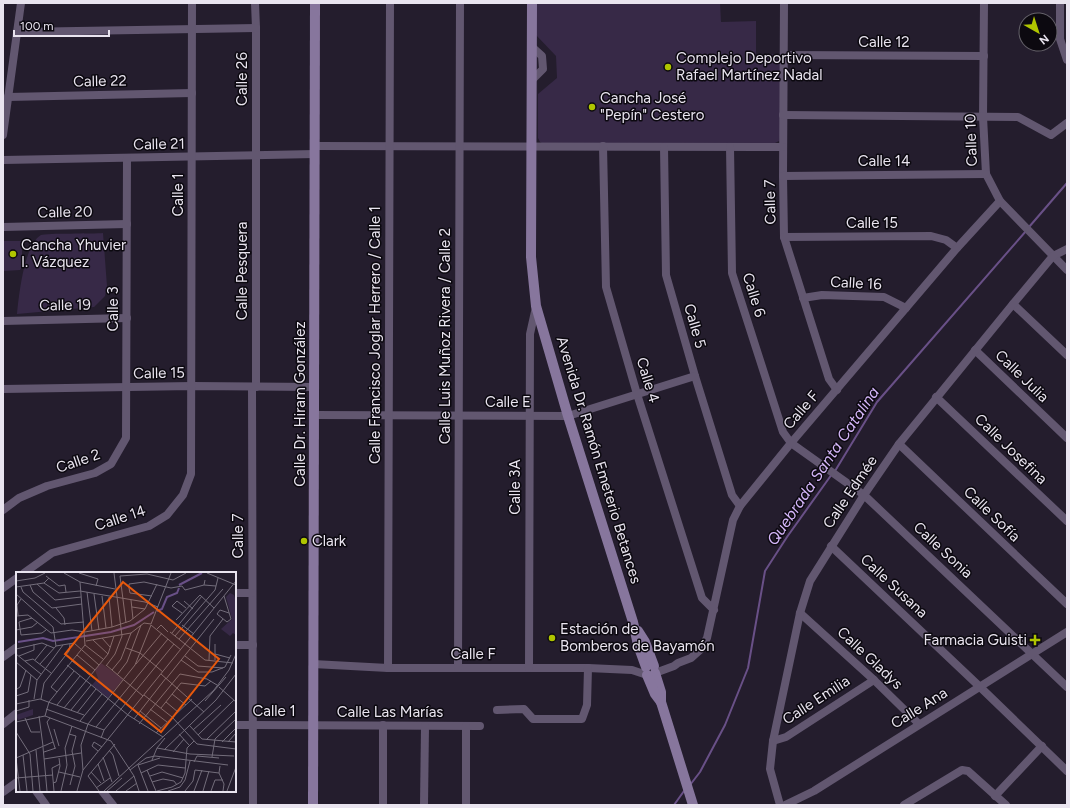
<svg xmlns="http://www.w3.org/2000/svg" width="1070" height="808" viewBox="0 0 1070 808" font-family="Figtree,sans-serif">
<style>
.green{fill:#372947}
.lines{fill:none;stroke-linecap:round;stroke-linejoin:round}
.stream{stroke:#695087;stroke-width:2}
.street{stroke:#625770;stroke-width:8}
.secondary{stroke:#87769d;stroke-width:10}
.poi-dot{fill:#b0c500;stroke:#0c0910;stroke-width:1.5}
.labels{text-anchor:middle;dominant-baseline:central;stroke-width:3;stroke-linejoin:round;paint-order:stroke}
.street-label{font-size:15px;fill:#e9e4ef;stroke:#0c0910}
.poi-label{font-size:15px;fill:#e9e4ef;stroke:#0c0910;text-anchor:start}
.water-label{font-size:16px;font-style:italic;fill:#d4b6f9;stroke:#0c0910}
.inset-river{fill:none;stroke:#695087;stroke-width:2}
.inset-road{fill:none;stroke:#736d7b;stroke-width:1}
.view{fill:#e8590c;fill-opacity:0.15;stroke:#e8590c;stroke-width:2}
.inset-edge{fill:none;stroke:#e9e4ef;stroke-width:2}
</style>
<rect width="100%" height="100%" fill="#241d2d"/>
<g class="green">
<polygon points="536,3 720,3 721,22 756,21 756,55 780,54 780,136 779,141 775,143 543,144 540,142 538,138 538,94 557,78 556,56 536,35"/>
<path d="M103,233L107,286L105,296L94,307L17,314C19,295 24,245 41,235C46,233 94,234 103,233Z"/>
<polygon points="4,241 22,241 22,267 20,270 4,271"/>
</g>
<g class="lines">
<g class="stream">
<polyline points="1029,227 1067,183"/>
<polyline points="835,471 877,402 1026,231"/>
<polyline points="690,785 700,772 725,725 748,668 765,571 787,537 832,474"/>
<polyline points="674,805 684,791"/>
</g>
<g class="street">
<polyline points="255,3 256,28 256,387"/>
<polyline points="784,3 783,176 784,237 829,379 837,390"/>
<polyline points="984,3 983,117 986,174 1000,201 1067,270"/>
<polyline points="1060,3 1060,39 1067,60"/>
<polyline points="17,32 256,28"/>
<polyline points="784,55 984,56"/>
<polyline points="532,80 543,69 542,56 532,47"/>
<polyline points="8,97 192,93"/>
<polyline points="783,115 1018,117 1051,135 1067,123"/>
<polyline points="3,135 21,3"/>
<polyline points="316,146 783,147"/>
<polyline points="603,146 606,287 637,394 702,598 714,610"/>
<polyline points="664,147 666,275 695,376 732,495 740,506"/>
<polyline points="730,147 732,273 783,432 791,443 864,495 1067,687"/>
<polyline points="3,160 315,154"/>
<polyline points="783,176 986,174"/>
<polyline points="3,227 127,224"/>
<polyline points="784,237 931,236 946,240 957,248"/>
<polyline points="803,298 822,295 884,297 906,308"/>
<polyline points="1013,304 1067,355"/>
<polyline points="3,321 127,318"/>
<polyline points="975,350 1067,438"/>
<polyline points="252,387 253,805"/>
<polyline points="3,389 192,386 315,387"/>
<polyline points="936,397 1067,521"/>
<polyline points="315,415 568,416 695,376"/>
<polyline points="899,444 1067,604"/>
<polyline points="3,510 19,498 47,486 95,473 111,464 126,438 127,158"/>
<polyline points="831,546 979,686 1067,771"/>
<polyline points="24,573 52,553 149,526 167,515 183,495 191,474 192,3"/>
<polyline points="3,588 17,578"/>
<polyline points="235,593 252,593"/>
<polyline points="800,613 874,680 919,724"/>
<polyline points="235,645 253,645"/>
<polyline points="3,657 17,647"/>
<polyline points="313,664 388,668 588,668 632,670 647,675"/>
<polyline points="388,668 390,3"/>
<polyline points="458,668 460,3"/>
<polyline points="529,668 530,334 536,307"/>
<polyline points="655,673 674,666 678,663 691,658 700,650 707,638 733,520 740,506 791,443 957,248 1000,201"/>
<polyline points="497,710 524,709 533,719 582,719 587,705 588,668"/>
<polyline points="3,724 17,713"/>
<polyline points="235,725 480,726"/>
<polyline points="773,741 786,737 874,680"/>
<polyline points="36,791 46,805"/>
<polyline points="102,791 113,805"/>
<polyline points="3,792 17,782"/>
<polyline points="995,796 1042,746"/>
<polyline points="383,805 383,725"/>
<polyline points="424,805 425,726"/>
<polyline points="466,805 466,726"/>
<polyline points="780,805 770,769 773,741 800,613 810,581 864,495 899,444 1013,304 1053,256 1067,249"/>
<polyline points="785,805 814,791 1067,632"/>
<polyline points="904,805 962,770 968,771 1006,805"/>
</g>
<g class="secondary">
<polyline points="532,3 531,257 536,306 568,416 633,622 638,645 646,667"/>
<polyline points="638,631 645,642 654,666"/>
<polyline points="655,673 661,692 661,702 693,805"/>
<polyline points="647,675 655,694 661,702"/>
<polyline points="313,805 315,3"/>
</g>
</g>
<g class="poi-dot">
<circle cx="668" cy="67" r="4"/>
<circle cx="592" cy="107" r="4"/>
<circle cx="13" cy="254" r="4"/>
<circle cx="304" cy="541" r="4"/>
<circle cx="552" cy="638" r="4"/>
<path d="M1033 634h4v4h4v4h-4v4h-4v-4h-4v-4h4z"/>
</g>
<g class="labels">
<g class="street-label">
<text x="884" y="42">Calle 12</text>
<text transform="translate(242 79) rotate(-90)">Calle 26</text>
<text transform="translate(100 81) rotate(-1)">Calle 22</text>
<text transform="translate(971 140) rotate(-92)">Calle 10</text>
<text transform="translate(159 144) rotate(-1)">Calle 21</text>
<text x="884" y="161">Calle 14</text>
<text transform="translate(178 195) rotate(-90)">Calle 1</text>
<text transform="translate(770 202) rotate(-91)">Calle 7</text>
<text transform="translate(65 212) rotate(-1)">Calle 20</text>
<text x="872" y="223">Calle 15</text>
<text transform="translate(242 271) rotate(-90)">Calle Pesquera</text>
<text transform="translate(856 283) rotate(3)">Calle 16</text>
<text transform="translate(754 295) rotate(73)">Calle 6</text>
<text transform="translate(65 305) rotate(-1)">Calle 19</text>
<text transform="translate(113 309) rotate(-90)">Calle 3</text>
<text transform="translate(695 326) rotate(74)">Calle 5</text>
<text transform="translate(375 335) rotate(-90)">Calle Francisco Joglar Herrero / Calle 1</text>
<text transform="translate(445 336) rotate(-90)">Calle Luis Muñoz Rivera / Calle 2</text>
<text transform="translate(159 373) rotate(-1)">Calle 15</text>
<text transform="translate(1022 376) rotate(44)">Calle Julia</text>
<text transform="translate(648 380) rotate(73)">Calle 4</text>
<text x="508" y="402">Calle E</text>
<text transform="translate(300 404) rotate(-90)">Calle Dr. Hiram González</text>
<text transform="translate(801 410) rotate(-49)">Calle F</text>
<text transform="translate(1011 449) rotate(44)">Calle Josefina</text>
<text transform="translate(599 460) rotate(73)">Avenida Dr. Ramón Emeterio Betances</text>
<text transform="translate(78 461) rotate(-19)">Calle 2</text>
<text transform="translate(515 487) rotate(-90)">Calle 3A</text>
<text transform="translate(850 492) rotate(-56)">Calle Edmée</text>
<text transform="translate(992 514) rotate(44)">Calle Sofía</text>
<text transform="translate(120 518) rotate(-18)">Calle 14</text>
<text transform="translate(238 536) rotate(-90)">Calle 7</text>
<text transform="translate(943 550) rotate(43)">Calle Sonia</text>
<text transform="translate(894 586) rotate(43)">Calle Susana</text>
<text x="473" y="654">Calle F</text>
<text transform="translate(870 658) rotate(43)">Calle Gladys</text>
<text transform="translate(816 700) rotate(-33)">Calle Emilia</text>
<text transform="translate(919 708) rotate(-32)">Calle Ana</text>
<text x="274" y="711">Calle 1</text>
<text x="390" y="712">Calle Las Marías</text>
</g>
<g class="poi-label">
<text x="676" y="58">Complejo Deportivo<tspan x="676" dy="17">Rafael Martínez Nadal</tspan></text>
<text x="600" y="98">Cancha José<tspan x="600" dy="17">"Pepín" Cestero</tspan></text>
<text x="21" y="245">Cancha Yhuvier<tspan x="21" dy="17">I. Vázquez</tspan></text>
<text x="312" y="541">Clark</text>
<text x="560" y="629">Estación de<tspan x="560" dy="17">Bomberos de Bayamón</tspan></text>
<text x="1027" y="640" text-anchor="end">Farmacia Guisti</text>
</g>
<g class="water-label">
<text transform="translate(823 466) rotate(-56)">Quebrada Santa Catalina</text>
</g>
</g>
<g transform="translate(16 572)">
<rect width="220" height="220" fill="#241d2d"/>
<path d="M214,21L218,23L220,29V63L217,61L214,64L205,57L216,47L210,25ZM85,91L107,107L92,126L76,113L82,106L79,98ZM17,137V143L2,148L0,143Z" fill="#372947"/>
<path class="inset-river" d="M163,13L186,1M141,39L146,37L151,25L161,21L163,16M2,70L27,66L37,69L95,60L118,53L138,40"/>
<path class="inset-road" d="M48,1L64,10L99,17M63,1L82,7L80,14M191,1L220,13M30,4L43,14L49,13L50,20M189,8L188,13L200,14M0,9L19,6L29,1M28,11L43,21L64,19L129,30L142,35M21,12L39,28L65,25M14,13L17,20L36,36L66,32M0,15L28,11L33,6M5,15L7,20L45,52L68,50M113,16V12L128,10L155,16L166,14L169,18L188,13M113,16L114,21L136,24M71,20L76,59M0,22L37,55L40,74M78,22L83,58M86,24L90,56M208,24L215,47L211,50L201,42L204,38L213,41M93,25L96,55M115,28L117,47M168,29L177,37M116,35L129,37M40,36L48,46L49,53M166,41L156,34L161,29L170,36M2,43L1,33L5,27M0,44L12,43L35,61L56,58L69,60L96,55L114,49L129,37L141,12M16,46L3,50L5,63L26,61L30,58M160,48L184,23L198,36M110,51L104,4L131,2L157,8L170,1M166,53L178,62M141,57L145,53L152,60M0,58L16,55L22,50M154,60L189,88L217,91M156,61L186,24M159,64L199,18L202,6M86,66L94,75M163,67L207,17M77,68L92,82M70,69L115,61L128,51L135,52L155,1M69,73L87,87M110,76L124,81L147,100M0,77L26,71L38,76M0,82L25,102M199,82L214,86M61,83L79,98M3,84L18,78V72M169,84L182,94L207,96M19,88L31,73M165,88L182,100H196L209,95L215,83M193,88L194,64L207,47M199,88V72M9,89L17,87L35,101M56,89L74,103M0,90L21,108M24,92L40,74L58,71L83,93M120,92L146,61M51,93L112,143L147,165M90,93L127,124M90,94L99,82L106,64L98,1M96,98L105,87L115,61M145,102L188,140M101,103L111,90L125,53M150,107L198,47M203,115L220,130M1,117L4,115L10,98M41,120L35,115L69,73L64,10M156,122L170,133M128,123L156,145L181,172L220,177M0,124L12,120L15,103M18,127L21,108L47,73M25,127L28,111L53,79L54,72M189,129L210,105M150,130L162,140M0,132L24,127L68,143M41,133L64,104M48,136L92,82L98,64M145,136L165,111L189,114L195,109M30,137L88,158M134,137L151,150M55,138L75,113M0,139L13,135V128M124,139L145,156M61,141L80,117M23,144L27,174M29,144L33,130L58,99M9,146L15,160H24M34,146L31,150L39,176M118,147L150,106M64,149L86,122M0,150L29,144L95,169L118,204L123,219M123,152L164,102L191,107L201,113M173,153L186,167L220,170M80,155L152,67M38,157L43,174M177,158L205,133M0,160L14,182L17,219M140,161L176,127M53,162L60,164L56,179L59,194L54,213M163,162L173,173M182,163L218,128M85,166L88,158L158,72M190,168L219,140M206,170L220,156M212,170L220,161M27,175L31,219M141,176L174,182L218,184M20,178L24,219M93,178L97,183L103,204M148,178L200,128L220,102M82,179L76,174L78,170L86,175M28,180L40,176M157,180L168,167M7,183L11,219M87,185L96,210M196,185L199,167L220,147M0,186L37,170M0,186L4,219M28,187L65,181M136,188L141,176L149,166M178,190L181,184L203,186M82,192L88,209M204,194L203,201L208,212L207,219M67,198L220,9M114,198L130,186L139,184L212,193M131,198L140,219M43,200L64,205M75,200L85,211M125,201L142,193L169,196M134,204L146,200L167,206M0,206L37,203M136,210L147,207L158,209L161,213M37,211L40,210L44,194L43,186M80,216L94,206M38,219L36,196L44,192M45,219L51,193L49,176L56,154M61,219L67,198L65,173L72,152L119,93L135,53L165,78M83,219L72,204L99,172M88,219L198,118L213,98L220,82M91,219L106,206M100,219L118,204M110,219L121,211M132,219L122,193L144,186M141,219L156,215L165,210L169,201L171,176L178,169M152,219L164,215L169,208L174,189M169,219L177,209L179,198L203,201M178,219L186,198M187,219L193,199M195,219L199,208H207M211,219L220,195"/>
<path class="view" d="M107,10L203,87L145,160L49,82Z"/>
<rect width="220" height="220" class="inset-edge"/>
</g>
<rect width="1070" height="808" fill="none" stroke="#e9e4ef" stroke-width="8"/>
<g transform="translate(1038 32) rotate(141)"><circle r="19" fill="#0c0910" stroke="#646169"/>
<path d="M0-3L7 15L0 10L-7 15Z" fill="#b0c500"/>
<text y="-6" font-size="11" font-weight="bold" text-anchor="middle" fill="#e9e4ef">N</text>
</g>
<path d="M14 30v6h95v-6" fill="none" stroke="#e9e4ef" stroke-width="2"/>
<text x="20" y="30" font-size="12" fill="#e9e4ef" stroke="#0c0910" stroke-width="3" paint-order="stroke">100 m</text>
</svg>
